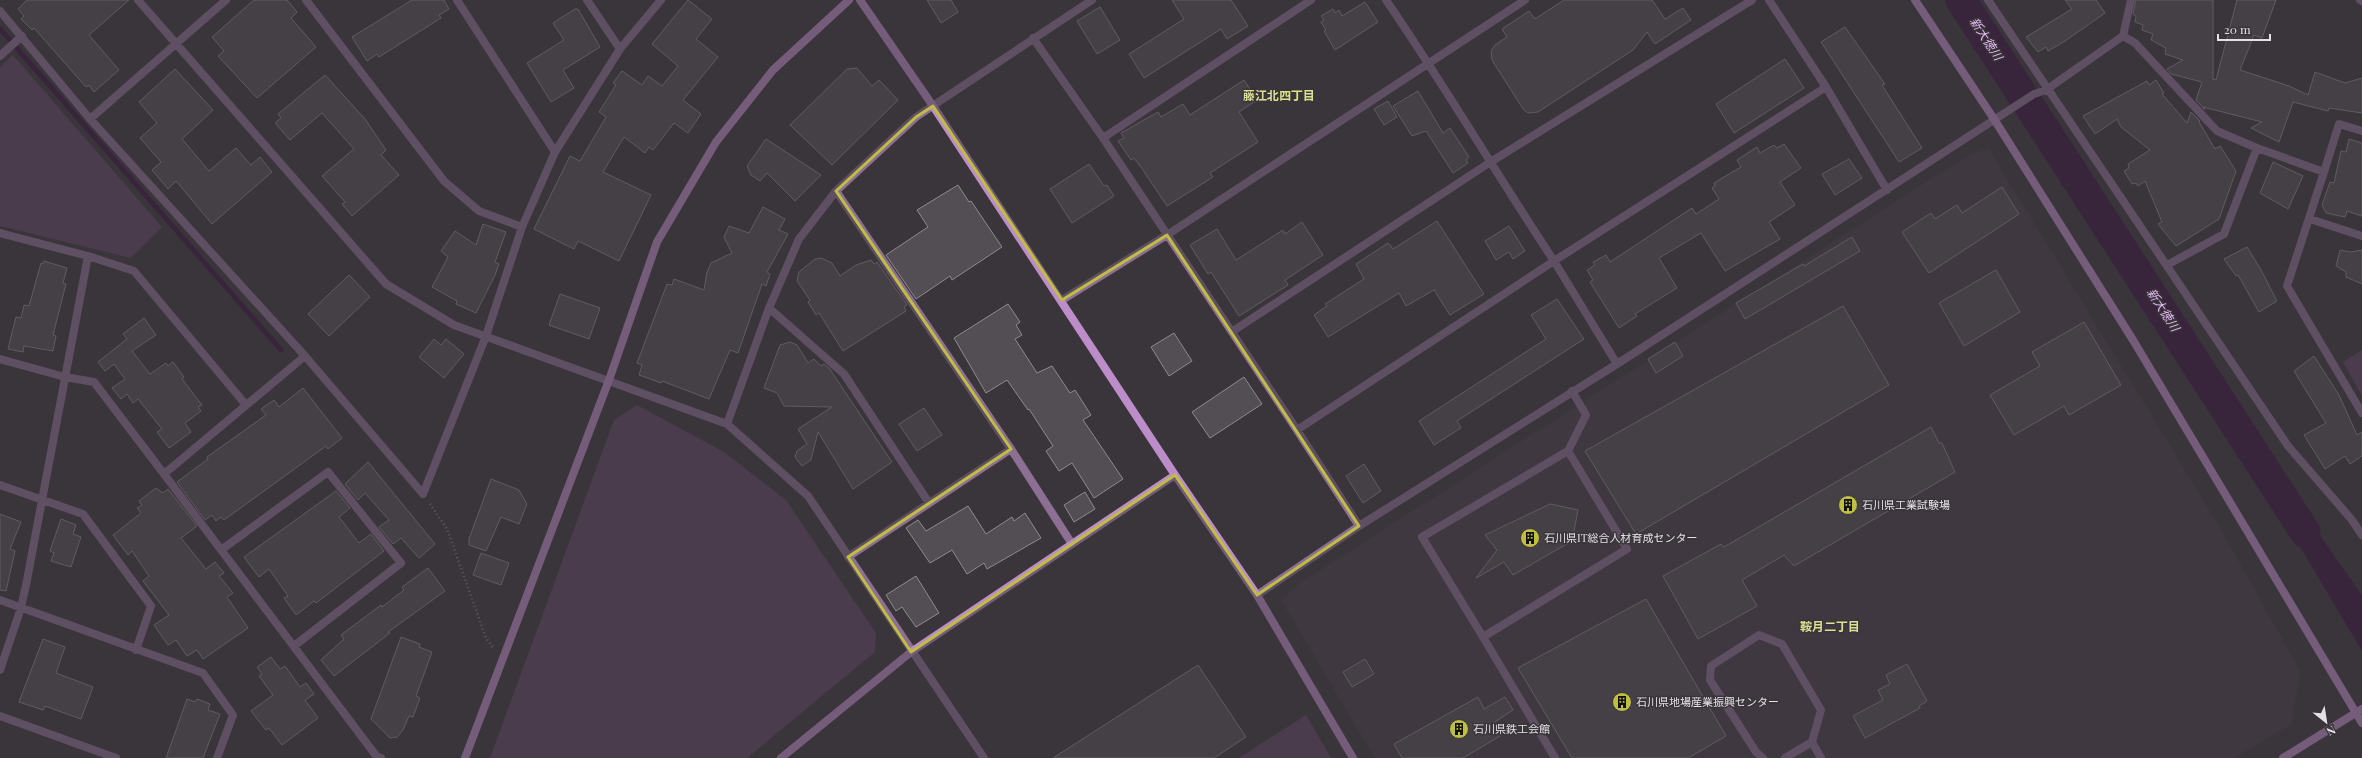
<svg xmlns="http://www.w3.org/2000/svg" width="2362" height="758" viewBox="0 0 2362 758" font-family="'Playfair Display','Noto Sans JP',serif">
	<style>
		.built { fill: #453c48 }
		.green { fill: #5d4563 }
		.water { fill: #36133f }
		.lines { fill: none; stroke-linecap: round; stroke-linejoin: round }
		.stream { stroke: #36133f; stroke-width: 5 }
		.river { stroke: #36133f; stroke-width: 31 }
		.building { fill: #534e54; stroke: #8f8990 }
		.path { stroke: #8a868b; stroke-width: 2.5; stroke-dasharray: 1 3; stroke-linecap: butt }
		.lane { stroke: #8d6f94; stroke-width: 8 }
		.street { stroke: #8d6f94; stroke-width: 8 }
		.secondary { stroke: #bc8dc9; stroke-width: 8 }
		.marked { fill: none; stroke: #bfbe42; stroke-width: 3; stroke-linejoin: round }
		.labels { text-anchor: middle; stroke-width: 3; stroke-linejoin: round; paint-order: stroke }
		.poi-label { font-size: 11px; fill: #e4e1e5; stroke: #3a353b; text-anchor: start }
		.water-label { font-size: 12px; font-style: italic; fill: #eabcf6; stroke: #3a353b }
		.neighbourhood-label { font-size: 12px; font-weight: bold; fill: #dddf90; stroke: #3a353b }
	</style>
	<rect width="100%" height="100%" fill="#3a353b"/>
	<path class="built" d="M1989,149l230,377 81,145 -8,53 -58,34h-859l-94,-158 19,-17 670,-429z"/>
	<path class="green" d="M13,55l149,172 -31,31 -131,-32v-159z
		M2362,350v46l-19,-34z
		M637,405l87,47 62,48 90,133 -1,19 -128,106h-257l124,-338z
		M1306,715l25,43h-92z"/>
	<path class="water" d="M2288,490l74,105v56l-88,-148z"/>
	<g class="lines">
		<path class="stream" d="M0,29l281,321"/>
		<path class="river" d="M1961,0l344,532"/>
	</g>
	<path class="building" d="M27,0h102l-40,35 30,35 -25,22 -5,-7 -3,2 -52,-59 -2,2 -11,-11 3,-3 -6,-7z
		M254,0h33l10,12 -6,6 25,29 -59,51 -39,-42 6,-5 -12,-14z
		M412,0h32l5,9 -10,6 2,3 -62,39 -2,-3 -10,7 -15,-24z
		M688,0l24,19 -16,20 22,18 -35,43 18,14 -13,19 -14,-10 -21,27 -4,-3 -4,6 -21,-16 -21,35 48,23 -32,66 -41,-20 -4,8 -40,-20 36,-73 10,5 26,-44 -7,-5 17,-27 -3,-2 9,-12 20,14 6,-9 14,10 16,-20 -26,-22z
		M927,0h24l7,12 -17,11z
		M1172,0h59l17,26 -21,13 -6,-10 -77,49 -15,-24 55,-35z
		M1564,0h88l13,19 18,-11 8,12 -36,24 -8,-12 -14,18 -95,62 -10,1 -5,-4 -31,-49 -1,-9 4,-6 12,-8 -5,-8 27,-18 6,8z
		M2065,0h31l9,13 -40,28 -17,10 -2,-4 -8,5 -12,-15 46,-28z
		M2136,0h77v79l3,1 21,-80h39l-14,38 -8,-3 -14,35 49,16 19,9 7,-23 30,11 17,-5v35l-33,-5 -1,3 -35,-9 -14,40 -28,-14 11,-6 -59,-15 2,3 -9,-10 6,-18 -31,-8 -4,-5 16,-9 -18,-6 1,-6 -15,-8 2,-6 -11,-4 1,-5 -8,-3 1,-6 -3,-2z
		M1365,2l13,20 -43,28 -11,-19 2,-1 -5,-8 3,-2 -3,-4 12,-7 2,4 4,-3 3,6z
		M1100,7l20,33 -23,14 -20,-33z
		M575,9h3l22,38 -37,23 11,18 -23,14 -24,-39 37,-23 -11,-17z
		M1845,27l40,57 -3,1 40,63 -23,14 -78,-120z
		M1785,59l19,29 -70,45 -18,-29z
		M857,68l15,18 7,-6 19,20 -66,65 -42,-40 57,-56z
		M175,69l38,41 -31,29 27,32 27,-23 15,17 9,-8 12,15 -60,52 -36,-43 -8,8 -16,-19 9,-8 -21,-24 17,-15 -18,-21z
		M325,75l40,44 21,31 -5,5 18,20 -47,41 -10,-12 3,-2 -23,-26 32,-27 -32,-36 -32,27 -15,-17 6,-5 -3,-4z
		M1244,80l13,20 -18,12 19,30 -48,31 3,4 -46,29 -24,-36 -9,-12 -3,2 -13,-19 6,-3 -3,-5 37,-21 3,5 22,-13 7,11z
		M2156,80l8,13 -2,1 25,29 4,-11 9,9 -1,1 16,27 5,-3 16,25 -17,48 -43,27 -18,-22 4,-2 -17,-41 -7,5 -2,-3 -4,1 -8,-13 5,-3 -1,-4 22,-14 -29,-23 -4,-8 -22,15 -12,-18 64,-35 2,4z
		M1418,91l25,42 7,-5 19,29 -3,3 2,3 -15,10 -27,-42 -14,5 -19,-30z
		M1388,101l9,16 -13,8 -10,-16z
		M766,139l55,36 -26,26 -28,-28 -7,8 -9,-6 -4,-9z
		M2349,139l13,4v73l-15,-5 -2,6 -19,-4 -4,-8 8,-23 4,1 7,-32 5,1z
		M1784,144l17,24 -21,14 15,23 -26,17 11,17 -55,32 -24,-38 -42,25 18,30 -42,26 2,2 -18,12 -29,-46 3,-2 -6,-10 8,-5 -2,-3 13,-7 4,7 82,-54 4,6 23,-15 -7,-11 3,-2 -1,-3 27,-16 -4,-7 20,-13 3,6 14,-8 3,3z
		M1849,159l13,19 -27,17 -13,-21z
		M2273,162l30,14 -15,33 -28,-16z
		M1089,164l15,22 3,-1 7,11 -42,27 -22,-34z
		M958,185l11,17 2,-1 31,46 -50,33 -2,-4 -34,23 -30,-44 42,-28 -11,-17z
		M2002,187l17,27 -90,59 -27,-41 29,-19 4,6 22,-14 5,8z
		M763,207l22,12 -6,11 9,4 -21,38 3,2 -4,12 -4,-2 -24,69 -8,-3 -21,49 -47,-18 -1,2 -22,-8 3,-10 -5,-2 30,-79 5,1 2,-6 30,11 3,-18 4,-9 21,-10 -8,-16 5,-11 20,7z
		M1437,221l47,73 -34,21 -16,-25 -28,16 -7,-13 -71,44 -14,-22 13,-9 -2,-2 39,-25 -8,-15 32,-21 5,6z
		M1302,222l21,33 -38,25 3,5 -49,31 -28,-44 -3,2 -18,-29 27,-16 19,31 47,-30 2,4z
		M483,224l23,8 -11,30 4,2 -4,11 -19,38 -20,-9 1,-3 -25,-14 16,-30 -7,-6 14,-20 21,14z
		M1509,226l16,25 -12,8 -4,-7 -13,8 -11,-19z
		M1852,237l8,14 -115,68 -9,-16 67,-39 1,2z
		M2247,247l14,23 16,31 -18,11 -21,-37 -2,1 -12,-17z
		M2340,250l11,2 11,-2v34l-16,-7v-5l-10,-6z
		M821,258l11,5 8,13 16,-11 15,-5 3,4 3,-2 30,43 -3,2 2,4 -63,40 -24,-38 -3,2 -8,-13 2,-2 -13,-19 2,-9 16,-13z
		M44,261l23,7 -4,15 3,1 -13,51 3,1 -3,15 -29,-5 -1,6 -15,-3 8,-32 5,1 3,-13 5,1 12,-43 2,1z
		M1996,270l24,42 -56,34 -25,-43z
		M349,275l21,22 -41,39 -21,-22z
		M560,294l40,14 -11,31 -40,-14z
		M1557,299l27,40 -127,82 4,7 -27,17 -15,-24 127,-82 -15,-24z
		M1008,304l12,18 -4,3 6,10 -7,4 22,34 15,-7 18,27 5,-3 16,25 -8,5 40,59 -29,19 -22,-35 -13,8 -13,-20 7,-5 -24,-37 -1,1 -21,-30 -21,13 -32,-55z
		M1843,306l46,79 -253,149 -51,-83z
		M144,318l12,17 -24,16 18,23 16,-11 2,3 5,-4 11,15 -2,2 20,26 -4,2 3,4 -16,12 6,9 -22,16 -12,-16 5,-3 -24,-30 -5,4 -6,-9 -6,5 -9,-11 13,-9 -11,-15 -9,7 -7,-9 29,-23 -4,-5z
		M2084,322l37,63 -52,30 -5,-9 -50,29 -24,-40 50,-29 -8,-14z
		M1174,333l18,28 -23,15 -18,-29z
		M434,339l7,6 5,-6 18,15 -20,24 -25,-21z
		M790,342l7,3 11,18 6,-4 7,7 3,-2 5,4 63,94 -39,27 -35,-57 -7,28 -9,6 -7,-9 2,-6 10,-7 -9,-15 34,-22 -48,-1 -7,-13 -13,-5 16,-43z
		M1675,342l8,14 -27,17 -8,-14z
		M2314,356l25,39 18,40 5,-3v24l-12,8 -5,-8 -20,13 -21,-34 22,-12 -32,-52z
		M1244,377l18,27 -52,34 -18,-26z
		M303,388l39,50 -14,11 -2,-3 -102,74 -3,-3 -5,4 -4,-6 -7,5 -28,-38 31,-23 -1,-2 59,-42 -5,-6 13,-9 5,7z
		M924,408l18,27 -25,16 -18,-27z
		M1931,427l8,16h3l13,29 -161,94 -10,-11 -42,25 15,26 -59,33 -35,-63 58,-32 3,3z
		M368,462l67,82 -16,14 -18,-20 -8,6 -14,-17 10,-7 -24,-27 -7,7 -13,-16z
		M1364,464l17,27 -18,12 -17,-27z
		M491,479l28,11 8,14 -8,20 -18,-7 -15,34 -17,-6v-6z
		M156,488l7,5 5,-4 29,37 -16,12 25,31 9,-7 9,11 -5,3 14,17 -6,4 21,31 -45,31 -6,-9 -10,6 -11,-16 -8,5 -14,-20 15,-10 -26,-34 6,-5 -17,-25 -4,4 -15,-20 28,-22 -4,-5 5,-3 -3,-4z
		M336,491l14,17 -11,9 20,26 12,-9 13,17 -68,52 -2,-2 -18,14 -12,-17 4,-2 -19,-27 -10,8 -15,-20z
		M1085,492l10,17 -21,13 -10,-17z
		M1550,504l28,6 -6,31 -59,34 -9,-13 -28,16 21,-28 -12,-15z
		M968,506l18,28 26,-17 2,4 11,-8 16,25 -54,31 -3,-6 -17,11 -15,-24 -22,13 -24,-35 12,-8 8,11z
		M0,514l21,8 -11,27 5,2 -9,40 -6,-1z
		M61,519l15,6 -3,9 8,3 -10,30 -20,-6 3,-8 -4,-2z
		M481,553l28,10 -8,22 -28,-10z
		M428,568l17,23 -57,41 2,1 -56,43 -13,-16 23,-21 -3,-4 40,-30 1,2 22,-17 -2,-3z
		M916,576l23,37 -23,14 -14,-20 -6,4 -10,-16z
		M1646,599l80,137 -38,22h-116l-54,-90z
		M401,637l19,7 -1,3 13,5 -16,44 4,2 -7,19 -4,-1 -6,14 -6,7 -7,1 -19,-19z
		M43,639l22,8 -9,26 37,14 -12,32 -36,-13 -2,4 -24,-8z
		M271,657l9,12 5,-3 15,21 6,-4 8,11 -9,6 13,18 -36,27 -13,-17 -3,2 -15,-19 22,-16 -14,-19 3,-2 -5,-7z
		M1365,659l9,15 -22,13 -9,-15z
		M1907,664l20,37 -8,5 1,2 -55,30 -12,-22 30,-16 -5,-10 12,-6 -4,-9z
		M1198,665l48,72 -32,21h-161z
		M1478,697l6,12 21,-12 8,13 -20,13 7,13 -37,22h-61l-8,-14z
		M187,699l8,3 2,-3 13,5 -2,6 12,4 -17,44h-37z"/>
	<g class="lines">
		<path class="path" d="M430,504l17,25 39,109 8,11"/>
		<path class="lane" d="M1483,637l-61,-100 146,-86
			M1812,742l9,16
			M1555,758l-72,-121 144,-88 -59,-98 18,-36 -14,-24
			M1763,758l-7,-6 -46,-72 1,-14 48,-31 23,9 39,66 -9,32 -27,16"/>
		<path class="street" d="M138,0l248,284 68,41 273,99 81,72 176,262
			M306,0l138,181 35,30 43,16
			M457,0l98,152
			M587,0l33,49
			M1988,0l300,446 64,74 10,15
			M2360,0l2,1
			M0,11l90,108 215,237
			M2123,36l12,7 82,88 40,17
			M1033,38l70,100
			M0,56l22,-20
			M1826,87l61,103
			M90,119l136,-119
			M2324,172l15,-48 23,7
			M836,191l175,258 61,95
			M2310,219l52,17
			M0,233l88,23 -61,324 -6,28 -21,62
			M88,256l46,15 112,134
			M2167,265l57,-31 33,-86 67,24 -37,114 75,127
			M1062,300l105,-65 358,-235
			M769,308l75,66 85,129
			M1233,331l256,-168 263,-163
			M0,359l65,18 29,5 70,92
			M1617,364l-63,-103 272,-174 -57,-87
			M727,424l42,-116 30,-69 37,-48 80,-74 176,-117
			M1297,430l-194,-292 208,-138
			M0,485l83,29 68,92 -15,44
			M1359,526l-62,-96 257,-169c-57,-86 -109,-175 -168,-261
			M221,550l107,-78 73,91 -107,83
			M848,557l163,-108
			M1257,595l102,-69 258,-162 417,-270 12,-4 77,-54 8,-36
			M0,600l203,73 30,42 -16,43
			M0,716l116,42
			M381,758l-4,-1 -213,-283 141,-118 118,138 63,-158 36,-109 33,-75 65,-103 41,-49"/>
		<path class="secondary" d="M860,0l73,106 242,369 82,120 96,163
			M1915,0l79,119 139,221 229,383
			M465,758l144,-378 48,-138 59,-100 57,-72 76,-70
			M781,758l130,-106 264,-177
			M2283,758l79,-49"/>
	</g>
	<path d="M0 0H2362V758H0ZM933,106l129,194 105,-65 192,291 -102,69 -82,-120 -264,177 -63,-95 163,-108 -175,-258 80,-74z" fill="#3a353b" fill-opacity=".55" fill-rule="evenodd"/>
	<path class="marked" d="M933,106l129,194 105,-65 192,291 -102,69 -82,-120 -264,177 -63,-95 163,-108 -175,-258 80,-74z"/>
	<defs>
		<symbol id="building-disc" viewBox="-11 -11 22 22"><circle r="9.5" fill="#bfbe42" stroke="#3a353b"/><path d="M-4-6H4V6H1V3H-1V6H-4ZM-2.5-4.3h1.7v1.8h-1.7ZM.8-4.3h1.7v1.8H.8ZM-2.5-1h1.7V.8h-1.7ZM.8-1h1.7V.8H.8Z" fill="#111"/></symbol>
	</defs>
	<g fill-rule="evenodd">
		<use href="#building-disc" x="1837" y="494" width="22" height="22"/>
		<use href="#building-disc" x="1519" y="527" width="22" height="22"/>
		<use href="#building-disc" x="1611" y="691" width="22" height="22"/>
		<use href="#building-disc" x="1448" y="718" width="22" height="22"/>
	</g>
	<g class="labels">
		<g class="poi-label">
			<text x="1862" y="509">石川県工業試験場</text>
			<text x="1544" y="542">石川県IT総合人材育成センター</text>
			<text x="1636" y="706">石川県地場産業振興センター</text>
			<text x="1473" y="733">石川県鉄工会館</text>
		</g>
		<g class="water-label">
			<text transform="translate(1986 39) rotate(57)" y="4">新大徳川</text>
			<text transform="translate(2163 310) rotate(57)" y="4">新大徳川</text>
		</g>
		<g class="neighbourhood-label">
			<text x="1279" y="100">藤江北四丁目</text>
			<text x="1830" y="631">鞍月二丁目</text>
		</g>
	</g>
	<g transform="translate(2326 722) rotate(150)" stroke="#3a353b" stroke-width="3" paint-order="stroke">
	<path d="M0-3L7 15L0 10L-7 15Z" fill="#e4e1e5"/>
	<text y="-6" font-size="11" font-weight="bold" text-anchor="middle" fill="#e4e1e5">N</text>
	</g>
	<path d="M2218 34v6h52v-6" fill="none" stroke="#e4e1e5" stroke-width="2"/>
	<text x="2224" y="34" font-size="12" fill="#e4e1e5" stroke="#3a353b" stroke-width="3" paint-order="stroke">20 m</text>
</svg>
